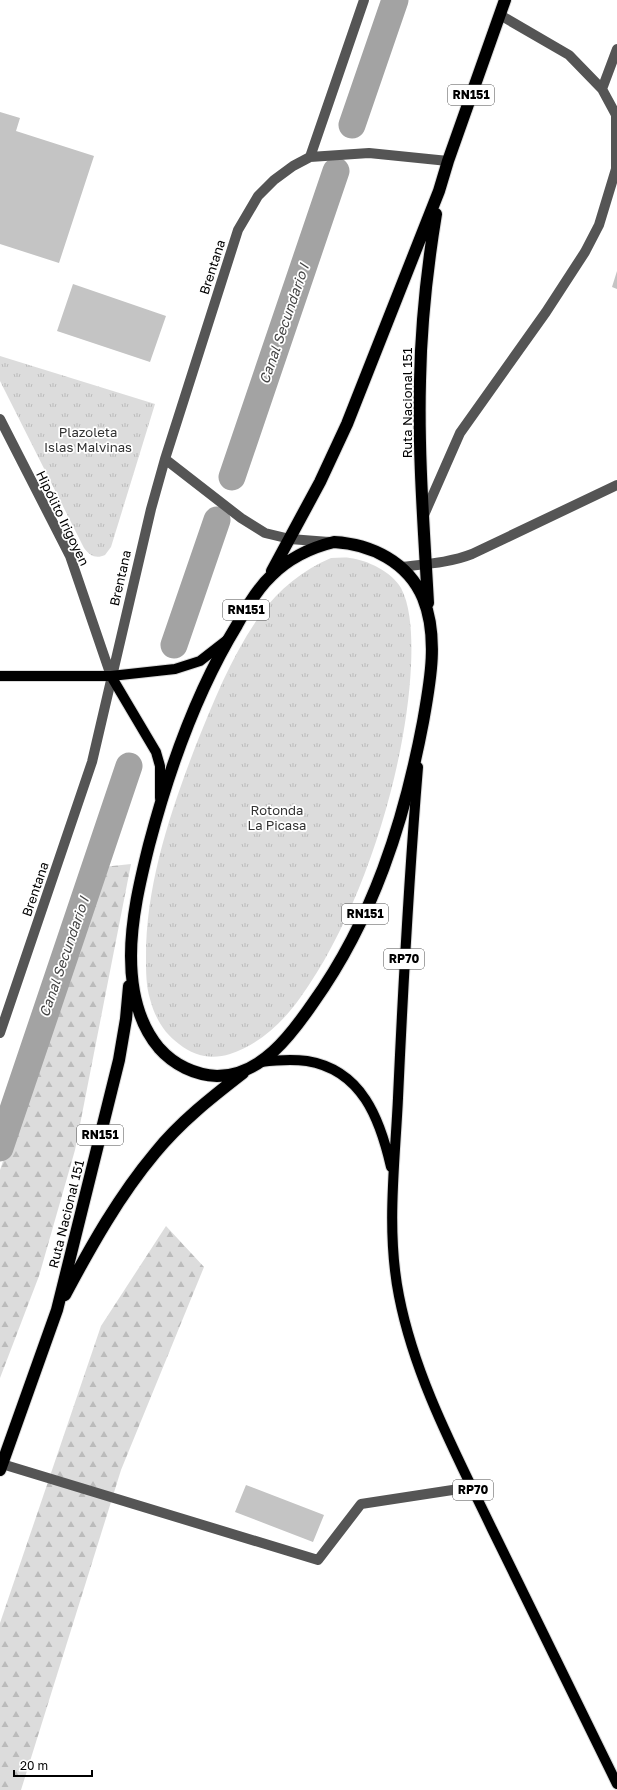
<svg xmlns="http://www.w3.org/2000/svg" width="617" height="1790" viewBox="0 0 617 1790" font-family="'Golos Text',sans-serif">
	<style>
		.forest { fill: url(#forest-firs) }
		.park { fill: url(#park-tufts) }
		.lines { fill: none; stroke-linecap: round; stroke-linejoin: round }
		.canal { stroke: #a3a3a3; stroke-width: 27 }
		.building { fill: #c4c4c4 }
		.major-casing { stroke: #dbdbdb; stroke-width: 12 }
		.highway-casing { stroke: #dbdbdb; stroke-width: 14 }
		.minor { stroke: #555; stroke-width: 10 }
		.major { stroke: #000; stroke-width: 10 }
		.highway { stroke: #000; stroke-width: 12 }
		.labels { text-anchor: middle; stroke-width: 3.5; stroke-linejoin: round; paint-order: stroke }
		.shield { fill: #fff; stroke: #4c4c4c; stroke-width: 1 }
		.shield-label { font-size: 12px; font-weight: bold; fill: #000 }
		.street-label { font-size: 13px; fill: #000; stroke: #fff }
		.park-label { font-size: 13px; fill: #333; stroke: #fff }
		.water-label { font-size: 14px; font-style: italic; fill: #444; stroke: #fff }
	</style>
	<defs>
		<pattern id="forest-firs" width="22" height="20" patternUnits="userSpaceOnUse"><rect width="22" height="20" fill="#dcdcdc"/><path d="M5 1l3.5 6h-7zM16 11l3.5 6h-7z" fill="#bbb"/></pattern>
		<pattern id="park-tufts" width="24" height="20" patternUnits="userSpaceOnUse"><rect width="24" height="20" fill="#dcdcdc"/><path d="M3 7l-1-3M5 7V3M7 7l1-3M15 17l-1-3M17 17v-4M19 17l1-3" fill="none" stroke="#bbb"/></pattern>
	</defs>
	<rect width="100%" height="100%" fill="#fff"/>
	<path class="forest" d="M131,864l-56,286 -36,126 -39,102v-208l103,-303z
		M166,1226l38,41 -83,203 -100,320h-21v-167l101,-297z"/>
	<path class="park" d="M0,356l155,48 -44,143 -6,8c-9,4 -15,1 -21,-7l-84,-167z
		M331,558c6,0 13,-1 19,0 17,2 42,14 51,30 11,20 11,55 10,78 -5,104 -49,247 -111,332 -18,25 -40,46 -70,56 -18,6 -36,2 -51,-10 -15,-11 -24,-26 -29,-45 -4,-13 -4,-28 -4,-42 0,-73 24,-144 50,-212 18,-45 37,-92 65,-131 18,-25 42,-44 70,-56z"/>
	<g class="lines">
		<path class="canal" d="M352,125l43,-125
			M232,477l104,-306
			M174,645l43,-125
			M0,1148l129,-382"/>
	</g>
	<path class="building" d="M0,112l20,6 -4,13 78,25 -35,107 -59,-19z
		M617,271v18l-5,-2z
		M73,284l93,32 -16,46 -93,-31z
		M246,1485l78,30 -11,27 -78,-30z"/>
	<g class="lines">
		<defs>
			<path id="major" d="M0,676h111l64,-7 25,-8 27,-21
				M111,676l45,76 4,14v32
				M418,767c-9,110 -15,220 -20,331 -3,65 -12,133 1,198 16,82 57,158 93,233 42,85 83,170 125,255
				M261,1062c16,-2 31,-3 46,-1 55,9 73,58 84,106"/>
			<path id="highway" d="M334,542c37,2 74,20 89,56 16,39 7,85 0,124 -19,100 -50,197 -110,281 -22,32 -52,73 -96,73 -22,-1 -43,-11 -58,-28 -21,-25 -28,-59 -28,-92 0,-37 9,-75 18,-111 20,-76 47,-153 88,-220 9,-17 20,-36 34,-49 18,-18 38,-28 63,-34z
				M272,571l48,-89 27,-58 92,-233 9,-30 57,-161
				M428,603c-4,-74 -10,-149 -8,-222 1,-57 7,-112 16,-167
				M65,1295c26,-49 54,-99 90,-142 25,-31 57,-56 88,-80
				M0,1470l57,-160 62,-250 7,-41 3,-33"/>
		</defs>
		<use href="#major" class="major-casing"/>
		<use href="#highway" class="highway-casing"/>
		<path class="minor" d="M602,89l15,-40
			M310,157l54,-157
			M0,419l70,137 41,120
			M165,459l76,59 24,15 25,6 39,3
			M424,515l36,-82 86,-121 39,-60 14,-27 17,-56v-54l-14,-26 -33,-34 -69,-40
			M401,567c24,-3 48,-4 71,-13l145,-69
			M0,1033l92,-271 59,-253 14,-50 73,-229 20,-34 16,-16 19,-14 17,-9 59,-4 79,8
			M2,1464l316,96 43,-56 111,-17"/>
		<use href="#major" class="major"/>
		<use href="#highway" class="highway"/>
	</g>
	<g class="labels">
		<g class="shield">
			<rect x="448" y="85" width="46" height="20" rx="3"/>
			<rect x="223" y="600" width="46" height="20" rx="3"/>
			<rect x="342" y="904" width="46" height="20" rx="3"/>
			<rect x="384" y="949" width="40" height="20" rx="3"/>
			<rect x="77" y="1125" width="46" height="20" rx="3"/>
			<rect x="453" y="1480" width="40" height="20" rx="3"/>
		</g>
		<g class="shield-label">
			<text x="471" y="99">RN151</text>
			<text x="246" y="614">RN151</text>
			<text x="365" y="918">RN151</text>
			<text x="404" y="963">RP70</text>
			<text x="100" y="1139">RN151</text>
			<text x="473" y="1494">RP70</text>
		</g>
		<g class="street-label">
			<text transform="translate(212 267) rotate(-72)" y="5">Brentana</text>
			<text transform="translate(407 403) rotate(-90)" y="5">Ruta Nacional 151</text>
			<text transform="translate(63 518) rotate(64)" y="5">Hipólito Irigoyen</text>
			<text transform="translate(120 578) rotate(-77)" y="5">Brentana</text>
			<text transform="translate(35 889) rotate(-71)" y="5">Brentana</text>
			<text transform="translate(66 1214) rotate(-76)" y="5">Ruta Nacional 151</text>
		</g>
		<g class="park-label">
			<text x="88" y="437">Plazoleta<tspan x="88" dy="15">Islas Malvinas</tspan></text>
			<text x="277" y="815">Rotonda<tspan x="277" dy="15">La Picasa</tspan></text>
		</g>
		<g class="water-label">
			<text transform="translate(284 324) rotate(-71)" y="5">Canal Secundario I</text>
			<text transform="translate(64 957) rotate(-71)" y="5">Canal Secundario I</text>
		</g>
	</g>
	<path d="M14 1770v6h78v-6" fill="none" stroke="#000000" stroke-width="2"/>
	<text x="20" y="1770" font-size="12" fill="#000000" stroke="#ffffff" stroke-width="3" paint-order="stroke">20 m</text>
</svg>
